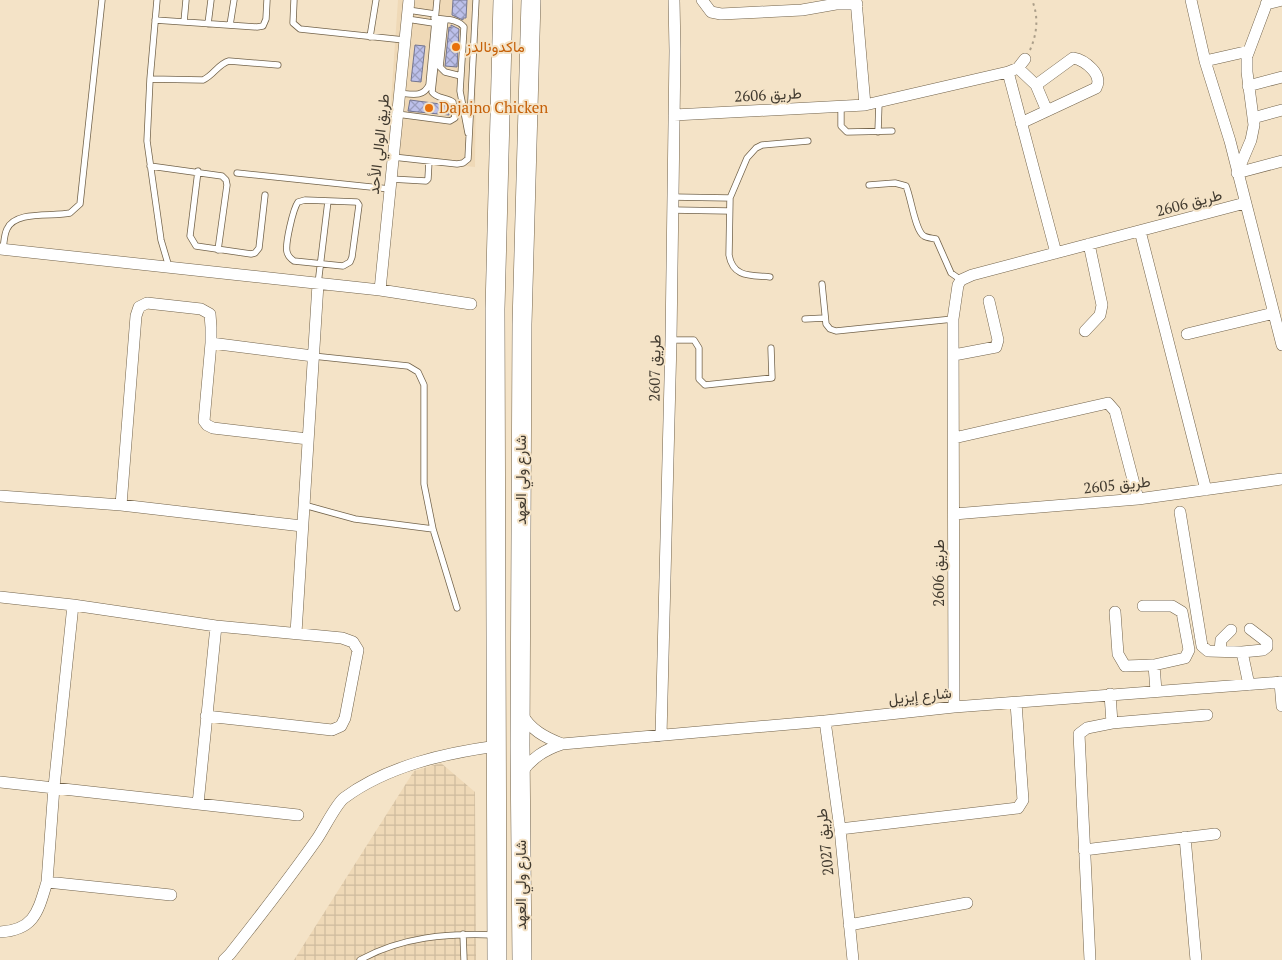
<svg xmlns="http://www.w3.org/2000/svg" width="1282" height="960" viewBox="0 0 1282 960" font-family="'PT Serif',Vazirmatn,serif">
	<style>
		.built { fill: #efd9b7 }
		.industrial { fill: url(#industrial-grid) }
		.building { fill: url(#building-cross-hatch); stroke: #737590 }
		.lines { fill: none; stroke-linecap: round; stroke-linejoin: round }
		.lane-casing { stroke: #72634b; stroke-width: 7 }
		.street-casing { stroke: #72634b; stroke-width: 12 }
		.primary-casing { stroke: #72634b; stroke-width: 20 }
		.path { stroke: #ab9e89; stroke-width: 2; stroke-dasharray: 2.5 4; stroke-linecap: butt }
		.lane { stroke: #fff; stroke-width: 5.5 }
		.street { stroke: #fff; stroke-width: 11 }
		.primary { stroke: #fff; stroke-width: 19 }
		.food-dot { fill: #e8710a; stroke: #f4e3c7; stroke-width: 2 }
		.labels { text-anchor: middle; stroke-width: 4; stroke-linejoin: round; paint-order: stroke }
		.food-label { font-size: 15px; fill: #c56008; stroke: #f4e3c7; text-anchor: start }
		.street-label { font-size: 15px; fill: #413a2f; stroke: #f4e3c7 }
	</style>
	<defs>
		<pattern id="industrial-grid" width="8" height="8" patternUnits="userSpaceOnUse" patternTransform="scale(1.25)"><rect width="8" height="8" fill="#efd9b7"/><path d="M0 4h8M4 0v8" fill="none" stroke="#cebb9e"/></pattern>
		<pattern id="building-cross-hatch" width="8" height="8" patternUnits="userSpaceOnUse" patternTransform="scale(1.25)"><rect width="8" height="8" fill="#bcc0ea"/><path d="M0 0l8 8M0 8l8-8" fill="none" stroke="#9a9dbe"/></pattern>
	</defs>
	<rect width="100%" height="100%" fill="#f4e3c7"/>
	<path class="built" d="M398,0h81l-3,74 -1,93 -88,-9z"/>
	<path class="industrial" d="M441,763l34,29 1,168h-182l120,-189z"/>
	<path class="building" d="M453,0h14l-1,18h-3v2l-11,-5z
		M451,25l8,4 -2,38 -12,-1 4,-39 2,1z
		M415,45l10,1 -4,36 -10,-1z
		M410,100l38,5 1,10 -41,-4z"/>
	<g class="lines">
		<defs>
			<path id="lane" d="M157,0l-7,79 -3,62 14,99 8,27
				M294,0l-1,23 7,6 104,11
				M408,10l27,4
				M434,18c10,2 23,0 30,9l-4,64 8,42
				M407,19l26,4
				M155,20l102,7 6,-1 3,-7 1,-19
				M445,20l-5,47 5,5 16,4
				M184,22l2,-22
				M208,24l3,-24
				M230,25l4,-25
				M370,37l6,-37
				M150,79l53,1c11,-5 15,-16 26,-19l49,4
				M399,93c12,1 24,5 30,-8l8,-85
				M841,106v20l6,6 45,-1
				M397,114l53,7 5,-3 -2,-16c-7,-5 -16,-3 -21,-10l8,-73
				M878,132l1,-30
				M393,157l64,7 6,-1 5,-4 8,-159
				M150,166l72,10 4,4 1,5 -9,65
				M198,171l-8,65 6,10 55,8 4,-1 4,-5 6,-53
				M237,173l153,16
				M391,179l35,2 2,-2 1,-18
				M869,185l26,-2 11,3c5,11 9,45 18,50 3,2 8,2 12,3l15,34 10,7
				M672,197l58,1
				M305,200l52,2 2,3 -7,52 -2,5 -7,4 -49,-5c-3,-2 -6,-5 -7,-9 -2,-8 6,-43 11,-50z
				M672,210l57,1
				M3,249c1,-6 1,-14 4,-20 8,-19 46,-12 63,-16l10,-9 22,-204
				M770,277c-19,-2 -37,1 -41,-22l1,-57 17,-40 9,-10 6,-3 46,-4
				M318,284l10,-83
				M822,284l4,40 4,5 6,2 117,-12
				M805,319l20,-1
				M671,340h23l5,8v31l6,6 67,-7 -1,-30
				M313,356l95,10 10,6 6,13v99l9,45 24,79
				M304,505l51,14 78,10
				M463,934l1,26
				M360,960c41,-23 87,-27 135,-25"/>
			<path id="street" d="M702,0l9,12 10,2 81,-4 34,-6h21
				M856,0l9,105
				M1191,0l14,61 25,80 52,204
				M1266,4l16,-4
				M1205,61l44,-10
				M1018,68l18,17 11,26
				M1008,72l48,181
				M1248,86l34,-9
				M674,115l191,-10 143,-33 10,-4 7,-9
				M1253,118l29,-8
				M1021,123l75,-35c8,-13 -11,-28 -23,-30l-37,27
				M1237,173l14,-33 3,-15 -7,-53v-16l21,-56
				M1237,173l45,-12
				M1140,231l66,259
				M0,249l380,41 91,14
				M380,290l29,-290
				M1085,331l15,-16 2,-10 -13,-61
				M1187,334l87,-21
				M954,355l42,-8 2,-7 -9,-39
				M954,438l154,-35 7,8 23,88
				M308,439l-95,-11 -6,-3 -3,-4 7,-78 102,13
				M0,496l121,9 181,21
				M121,505l15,-189 3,-9 8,-4 54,6 9,5 1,13v16
				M1180,512l22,134 6,5 34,1
				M954,514l184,-15 144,-20
				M0,597l73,8 143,21 126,12 11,4 5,8 -13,68 -4,8 -9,4 -126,-14
				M1143,606h29l10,6 7,38 -4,8 -31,7 2,26
				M1115,612l3,42 7,12 29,-1
				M296,633l22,-349
				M1220,651l1,-11 10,-10
				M1280,682l2,24
				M1249,685l-7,-33 21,-2 4,-3v-5l-17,-13
				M1110,694l2,29
				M954,707l-1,-388 5,-34 3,-5 11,-5 273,-72
				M521,713c10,17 23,24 41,31
				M825,721l15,108 13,131
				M661,736l10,-396 4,-289 -1,-51
				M521,773c11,-15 23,-23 41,-29l263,-23 129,-14 328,-25
				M0,782l298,33
				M198,804l18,-178
				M840,829l178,-21 5,-8 -7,-97
				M1185,837l11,123
				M1084,850l131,-16
				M47,882l7,-95 19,-182
				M849,925l118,-22
				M0,932c35,-2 38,-21 47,-50l124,13
				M224,960l6,-6c30,-38 59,-75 87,-115 7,-10 19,-35 27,-41 43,-32 101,-45 153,-52
				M1090,960l-11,-226 8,-6 25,-5 95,-8"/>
			<path id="primary" d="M497,960l-2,-651 8,-309
				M522,960l-2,-214 2,-422 9,-324"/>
		</defs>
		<use href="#lane" class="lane-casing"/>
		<use href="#street" class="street-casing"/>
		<use href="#primary" class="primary-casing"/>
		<path class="path" d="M1030,50c7,-16 9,-33 2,-50"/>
		<use href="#lane" class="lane"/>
		<use href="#street" class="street"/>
		<use href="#primary" class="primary"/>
	</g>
	<g class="food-dot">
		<circle cx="456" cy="47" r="5"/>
		<circle cx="429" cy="108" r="5"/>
	</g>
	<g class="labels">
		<g class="food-label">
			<text x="466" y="52">ماكدونالدز</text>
			<text x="439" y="113">Dajajno Chicken</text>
		</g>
		<g class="street-label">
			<text transform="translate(768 95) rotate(-3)" y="5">طريق 2606</text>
			<text transform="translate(379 144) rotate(-84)" y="5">طريق الوالي الأحد</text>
			<text transform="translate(1189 203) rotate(-15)" y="5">طريق 2606</text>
			<text transform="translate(655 368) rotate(-89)" y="5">طريق 2607</text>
			<text transform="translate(521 480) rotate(-90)" y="5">شارع ولي العهد</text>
			<text transform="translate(1117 485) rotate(-6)" y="5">طريق 2605</text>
			<text transform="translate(939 573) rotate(-90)" y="5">طريق 2606</text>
			<text transform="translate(920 696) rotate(-6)" y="5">شارع إيزيل</text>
			<text transform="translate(825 842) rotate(-96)" y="5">طريق 2027</text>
			<text transform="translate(521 885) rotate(-90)" y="5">شارع ولي العهد</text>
		</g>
	</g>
</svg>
